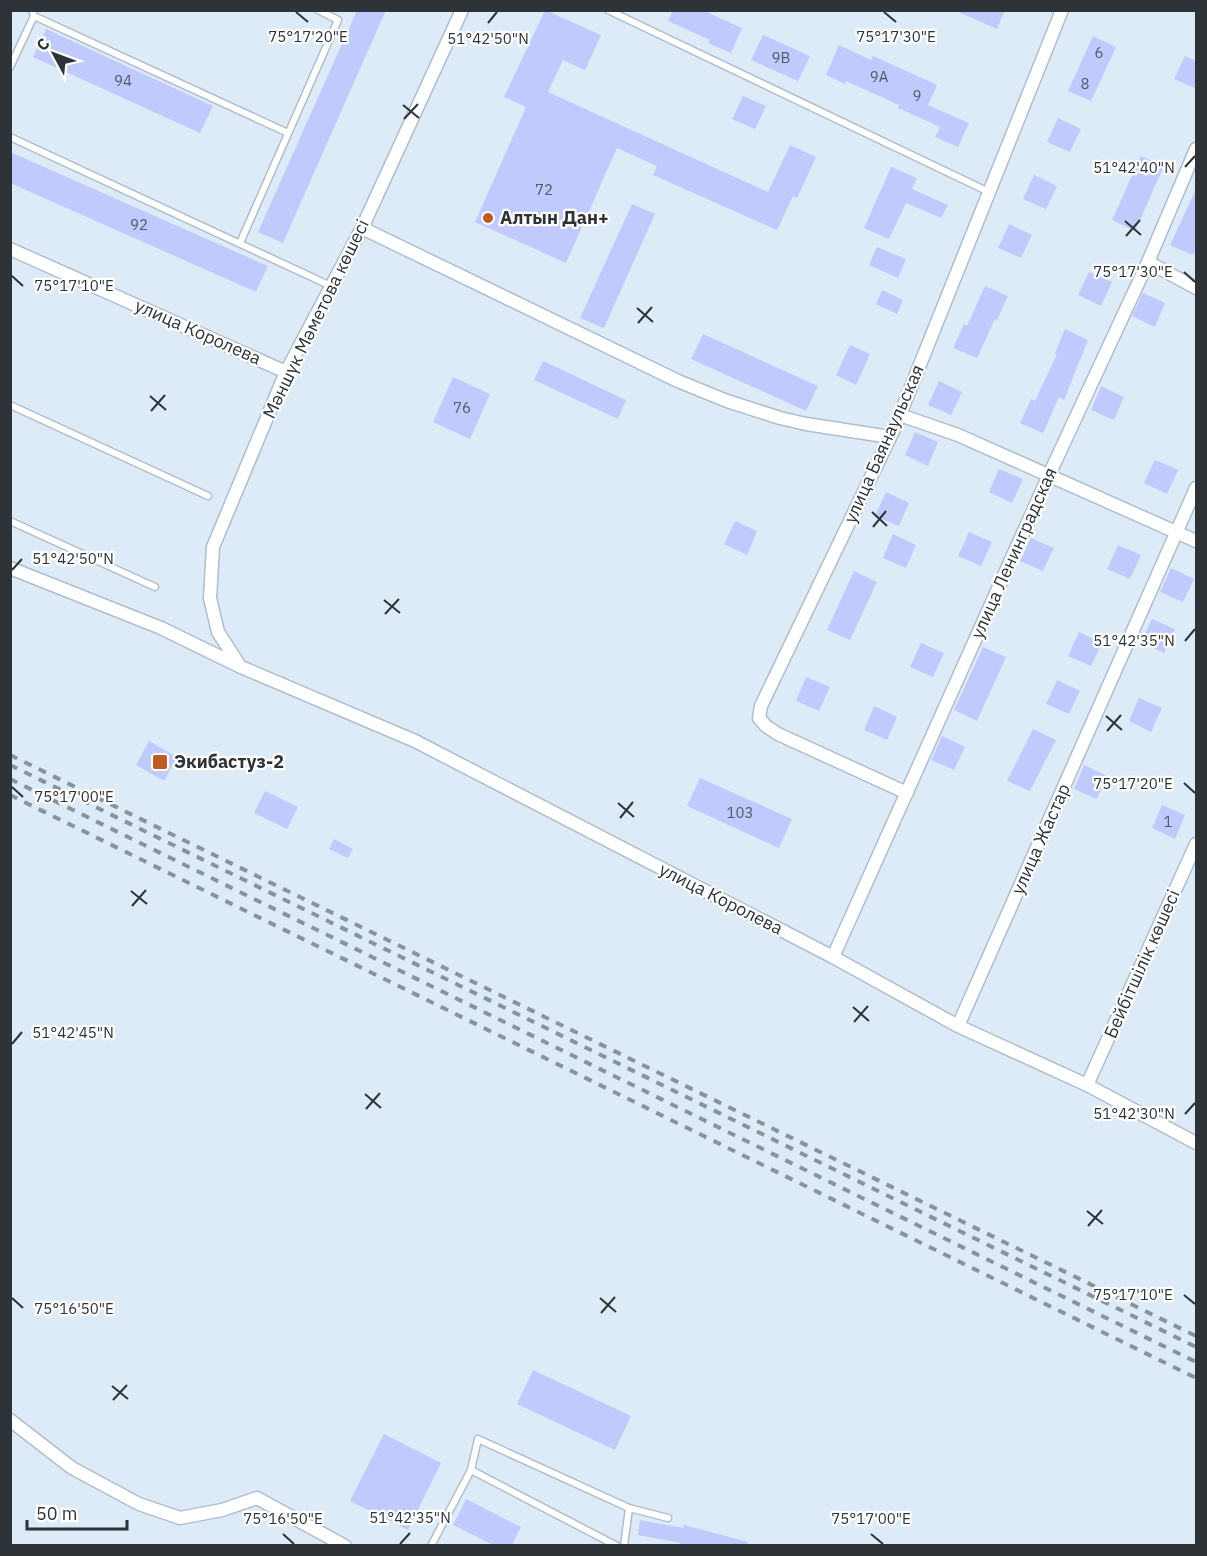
<svg xmlns="http://www.w3.org/2000/svg" width="1207" height="1556" viewBox="0 0 1207 1556" font-family="'IBM Plex Sans',sans-serif">
	<style>
		.building { fill: #c1cafd }
		.lines { fill: none; stroke-linecap: round; stroke-linejoin: round }
		.service-casing { stroke: #b0beca; stroke-width: 9 }
		.minor-casing { stroke: #b0beca; stroke-width: 15 }
		.service { stroke: #fff; stroke-width: 6 }
		.minor { stroke: #fff; stroke-width: 12 }
		.rail { stroke: #89939c; stroke-width: 4; stroke-dasharray: 8 8; stroke-linecap: butt }
		.ticks { fill: none; stroke: #2e3338; stroke-width: 2 }
		.poi-dot { fill: #bf5c23; stroke: #fff; stroke-width: 2 }
		.labels { text-anchor: middle; stroke-width: 4.5; stroke-linejoin: round; paint-order: stroke }
		.number-label { font-size: 15px; fill: #535969 }
		.poi-label { font-size: 18px; font-weight: bold; fill: #2e3338; stroke: #fff; text-anchor: start }
		.street-label { font-size: 18px; fill: #2e3338; stroke: #fff }
		.ticks-label { font-size: 15px; text-anchor: middle; fill: #2e3338; stroke: #fff; stroke-width: 4.5; stroke-linejoin: round; paint-order: stroke }
	</style>
	<rect width="100%" height="100%" fill="#ddebf8"/>
	<path class="building" d="M357,10h29l-103,233 -25,-11z
		M545,10l56,25 -16,35 -22,-10 -15,32 220,100 22,-47 26,12 -19,41 -4,-2 -16,34 -124,-55 4,-9 -40,-18 -51,115 -91,-41 51,-115 -22,-10z
		M673,10h29l40,18 -11,25 -23,-10 2,-3 -42,-19z
		M954,10h51l-8,19z
		M46,29l167,77 -13,27 -167,-76z
		M763,35l47,21 -12,25 -47,-21z
		M1093,36l23,11 -25,54 -23,-10z
		M839,45l32,15 2,-4 64,29 -9,20 41,18 -11,24 -23,-10 5,-10 -42,-19 1,-3 -53,-24 -1,3 -19,-9z
		M1185,56l12,5v28l-23,-10z
		M743,96l23,10 -11,23 -23,-10z
		M1058,118l23,11 -11,23 -23,-10z
		M10,152l258,114 -12,26 -246,-109z
		M1141,156l23,10 -29,65 -23,-11z
		M891,167l26,11 -5,11 36,16 -7,13 -35,-15 -17,36 -25,-11z
		M1034,175l23,11 -11,23 -23,-10z
		M1197,187v61l-4,7 -23,-10z
		M632,204l23,10 -51,114 -24,-10z
		M1009,224l23,11 -11,23 -23,-10z
		M877,247l29,12 -8,19 -29,-13z
		M1089,272l23,10 -11,24 -23,-11z
		M985,286l23,10 -11,24 -2,-1 -18,39 -24,-10 11,-24 3,2z
		M882,290l21,10 -6,14 -21,-10z
		M1143,293l22,10 -10,24 -23,-11z
		M1065,329l23,11 -24,60 -5,-3 -16,36 -23,-10 11,-24 4,2 22,-47 -2,-1z
		M703,334l115,52 -12,25 -115,-52z
		M850,345l20,9 -14,31 -20,-10z
		M543,361l83,39 -8,19 -84,-39z
		M453,377l37,17 -20,45 -37,-17z
		M939,381l23,11 -11,23 -23,-10z
		M1101,386l23,11 -10,23 -23,-10z
		M915,432l23,10 -10,24 -23,-11z
		M1155,460l23,10 -11,24 -23,-11z
		M999,469l24,10 -11,24 -23,-11z
		M886,492l23,11 -10,23 -24,-10z
		M735,521l22,10 -10,24 -23,-11z
		M969,532l23,10 -11,24 -23,-10z
		M893,534l23,11 -10,23 -23,-10z
		M1031,538l23,10 -11,23 -23,-10z
		M1118,545l23,10 -11,24 -23,-10z
		M1171,568l23,11 -11,23 -23,-10z
		M854,571l23,11 -27,58 -23,-10z
		M1152,619l23,10 -11,24 -23,-11z
		M1079,632l23,11 -11,23 -23,-10z
		M921,643l23,10 -11,24 -23,-10z
		M983,647l23,10 -29,64 -23,-11z
		M806,677l24,10 -11,24 -23,-10z
		M1057,680l23,11 -11,23 -23,-10z
		M1139,698l23,10 -11,24 -22,-11z
		M874,706l23,11 -10,23 -23,-10z
		M1033,729l23,11 -26,51 -23,-10z
		M942,736l23,11 -11,23 -23,-10z
		M149,741l28,16 -13,24 -28,-16z
		M1084,765l23,11 -10,23 -23,-10z
		M700,778l92,41 -13,29 -92,-42z
		M265,791l33,16 -11,22 -33,-16z
		M1162,805l23,10 -10,24 -23,-11z
		M334,839l19,10 -5,9 -19,-9z
		M533,1370l98,46 -16,34 -98,-46z
		M384,1434l57,29 -33,67 -58,-29z
		M466,1499l55,28 -9,18h-19l-40,-20z
		M640,1520l43,8 1,-3 64,17 -1,3h-68l1,-2 -42,-8z"/>
	<g class="lines">
		<defs>
			<path id="service" d="M608,10l381,182
				M34,16l254,117
				M10,67l24,-51 -2,-6
				M10,137l321,149
				M240,243l98,-223 -20,-10
				M10,405l198,91
				M10,521l145,66
				M471,1470l146,76
				M431,1546l40,-76 7,-31 151,69 39,10
				M624,1546l5,-38"/>
			<path id="minor" d="M362,228l316,153 49,20 53,17 26,6 84,13
				M10,249l276,123
				M1148,262l48,26
				M900,415l58,20 238,106
				M10,568l151,60 80,39 174,74 418,216 125,69 129,59 109,58
				M240,666l-22,-34 -8,-34 3,-51 73,-175 76,-144 100,-218
				M907,793l-129,-59 -12,-8 -7,-8 2,-12 134,-279 167,-417
				M833,957l216,-482 99,-213 48,-113
				M958,1026l238,-538
				M1087,1085l109,-241
				M10,1420l62,48 67,36 41,14 42,-8 35,-12 88,48"/>
		</defs>
		<use href="#service" class="service-casing"/>
		<use href="#minor" class="minor-casing"/>
		<use href="#service" class="service"/>
		<use href="#minor" class="minor"/>
		<path class="rail" d="M10,755l1186,581
			M10,765l1186,582
			M10,779l1186,583
			M10,795l1186,583"/>
	</g>
	<path class="ticks" d="M296,12l12,10M884,12l12,10M488,23l9,-11M403,105l16,13M404,119l14,-15M1185,167l10,-11M1125,221l16,14M1126,236l14,-16M1184,272l11,10M12,276l11,10M637,308l16,14M638,323l14,-16M150,396l16,14M151,411l14,-16M872,512l15,14M873,527l13,-16M12,570l10,-11M384,600l16,13M385,614l14,-15M1185,641l10,-12M1106,716l16,14M1107,731l14,-16M1184,783l11,10M12,787l11,10M618,803l16,14M620,818l13,-16M131,891l16,13M132,906l14,-16M853,1007l16,14M854,1022l14,-16M12,1044l10,-12M365,1094l16,14M366,1109l14,-16M1185,1114l10,-11M1087,1211l16,13M1088,1226l14,-16M1184,1295l11,9M12,1298l11,10M600,1298l16,14M601,1313l14,-16M112,1386l16,13M113,1400l14,-15M283,1534l11,10M871,1534l12,10M400,1544l10,-11"/>
	<g class="poi-dot">
		<circle cx="488" cy="218" r="6"/>
		<rect x="152" y="754" width="16" height="16" rx="3"/>
	</g>
	<g class="labels">
		<g class="number-label">
			<text x="1099" y="58">6</text>
			<text x="781" y="63">9В</text>
			<text x="879" y="82">9А</text>
			<text x="123" y="86">94</text>
			<text x="1085" y="89">8</text>
			<text x="917" y="101">9</text>
			<text x="544" y="195">72</text>
			<text x="139" y="230">92</text>
			<text x="462" y="413">76</text>
			<text x="740" y="818">103</text>
			<text x="1168" y="827">1</text>
		</g>
		<g class="poi-label">
			<text x="500" y="224">Алтын Дан+</text>
			<text x="174" y="768">Экибастуз-2</text>
		</g>
		<g class="street-label">
			<text transform="translate(316 319) rotate(-64)" y="6">Мәншүк Мәметова көшесі</text>
			<text transform="translate(198 332) rotate(24)" y="6">улица Королева</text>
			<text transform="translate(884 444) rotate(-66)" y="6">улица Баянаульская</text>
			<text transform="translate(1014 553) rotate(-66)" y="6">улица Ленинградская</text>
			<text transform="translate(1041 839) rotate(-66)" y="6">улица Жастар</text>
			<text transform="translate(721 899) rotate(27)" y="6">улица Королева</text>
			<text transform="translate(1142 964) rotate(-66)" y="6">Бейбітшілік көшесі</text>
		</g>
	</g>
	<g class="ticks-label">
		<text x="308" y="42">75°17'20"E</text>
		<text x="896" y="42">75°17'30"E</text>
		<text x="488" y="44">51°42'50"N</text>
		<text x="1134" y="173">51°42'40"N</text>
		<text x="1133" y="277">75°17'30"E</text>
		<text x="74" y="291">75°17'10"E</text>
		<text x="73" y="564">51°42'50"N</text>
		<text x="1134" y="646">51°42'35"N</text>
		<text x="1133" y="789">75°17'20"E</text>
		<text x="74" y="802">75°17'00"E</text>
		<text x="73" y="1038">51°42'45"N</text>
		<text x="1134" y="1119">51°42'30"N</text>
		<text x="1133" y="1300">75°17'10"E</text>
		<text x="74" y="1314">75°16'50"E</text>
		<text x="410" y="1523">51°42'35"N</text>
		<text x="283" y="1524">75°16'50"E</text>
		<text x="871" y="1524">75°17'00"E</text>
	</g>
	<rect width="1207" height="1556" fill="none" stroke="#2e3338" stroke-width="24"/>
	<g transform="translate(54 54) rotate(311)" stroke="#ffffff" stroke-width="4.5" paint-order="stroke">
	<path d="M0-4.5L10 22L0 15L-10 22Z" fill="#2e3338"/>
	<text y="-9" font-size="16" font-weight="bold" text-anchor="middle" fill="#2e3338">С</text>
	</g>
	<path d="M27 1520v9h100v-9" fill="none" stroke="#2e3338" stroke-width="3"/>
	<text x="36" y="1520" font-size="18" fill="#2e3338" stroke="#ffffff" stroke-width="4.5" paint-order="stroke">50 m</text>
</svg>
